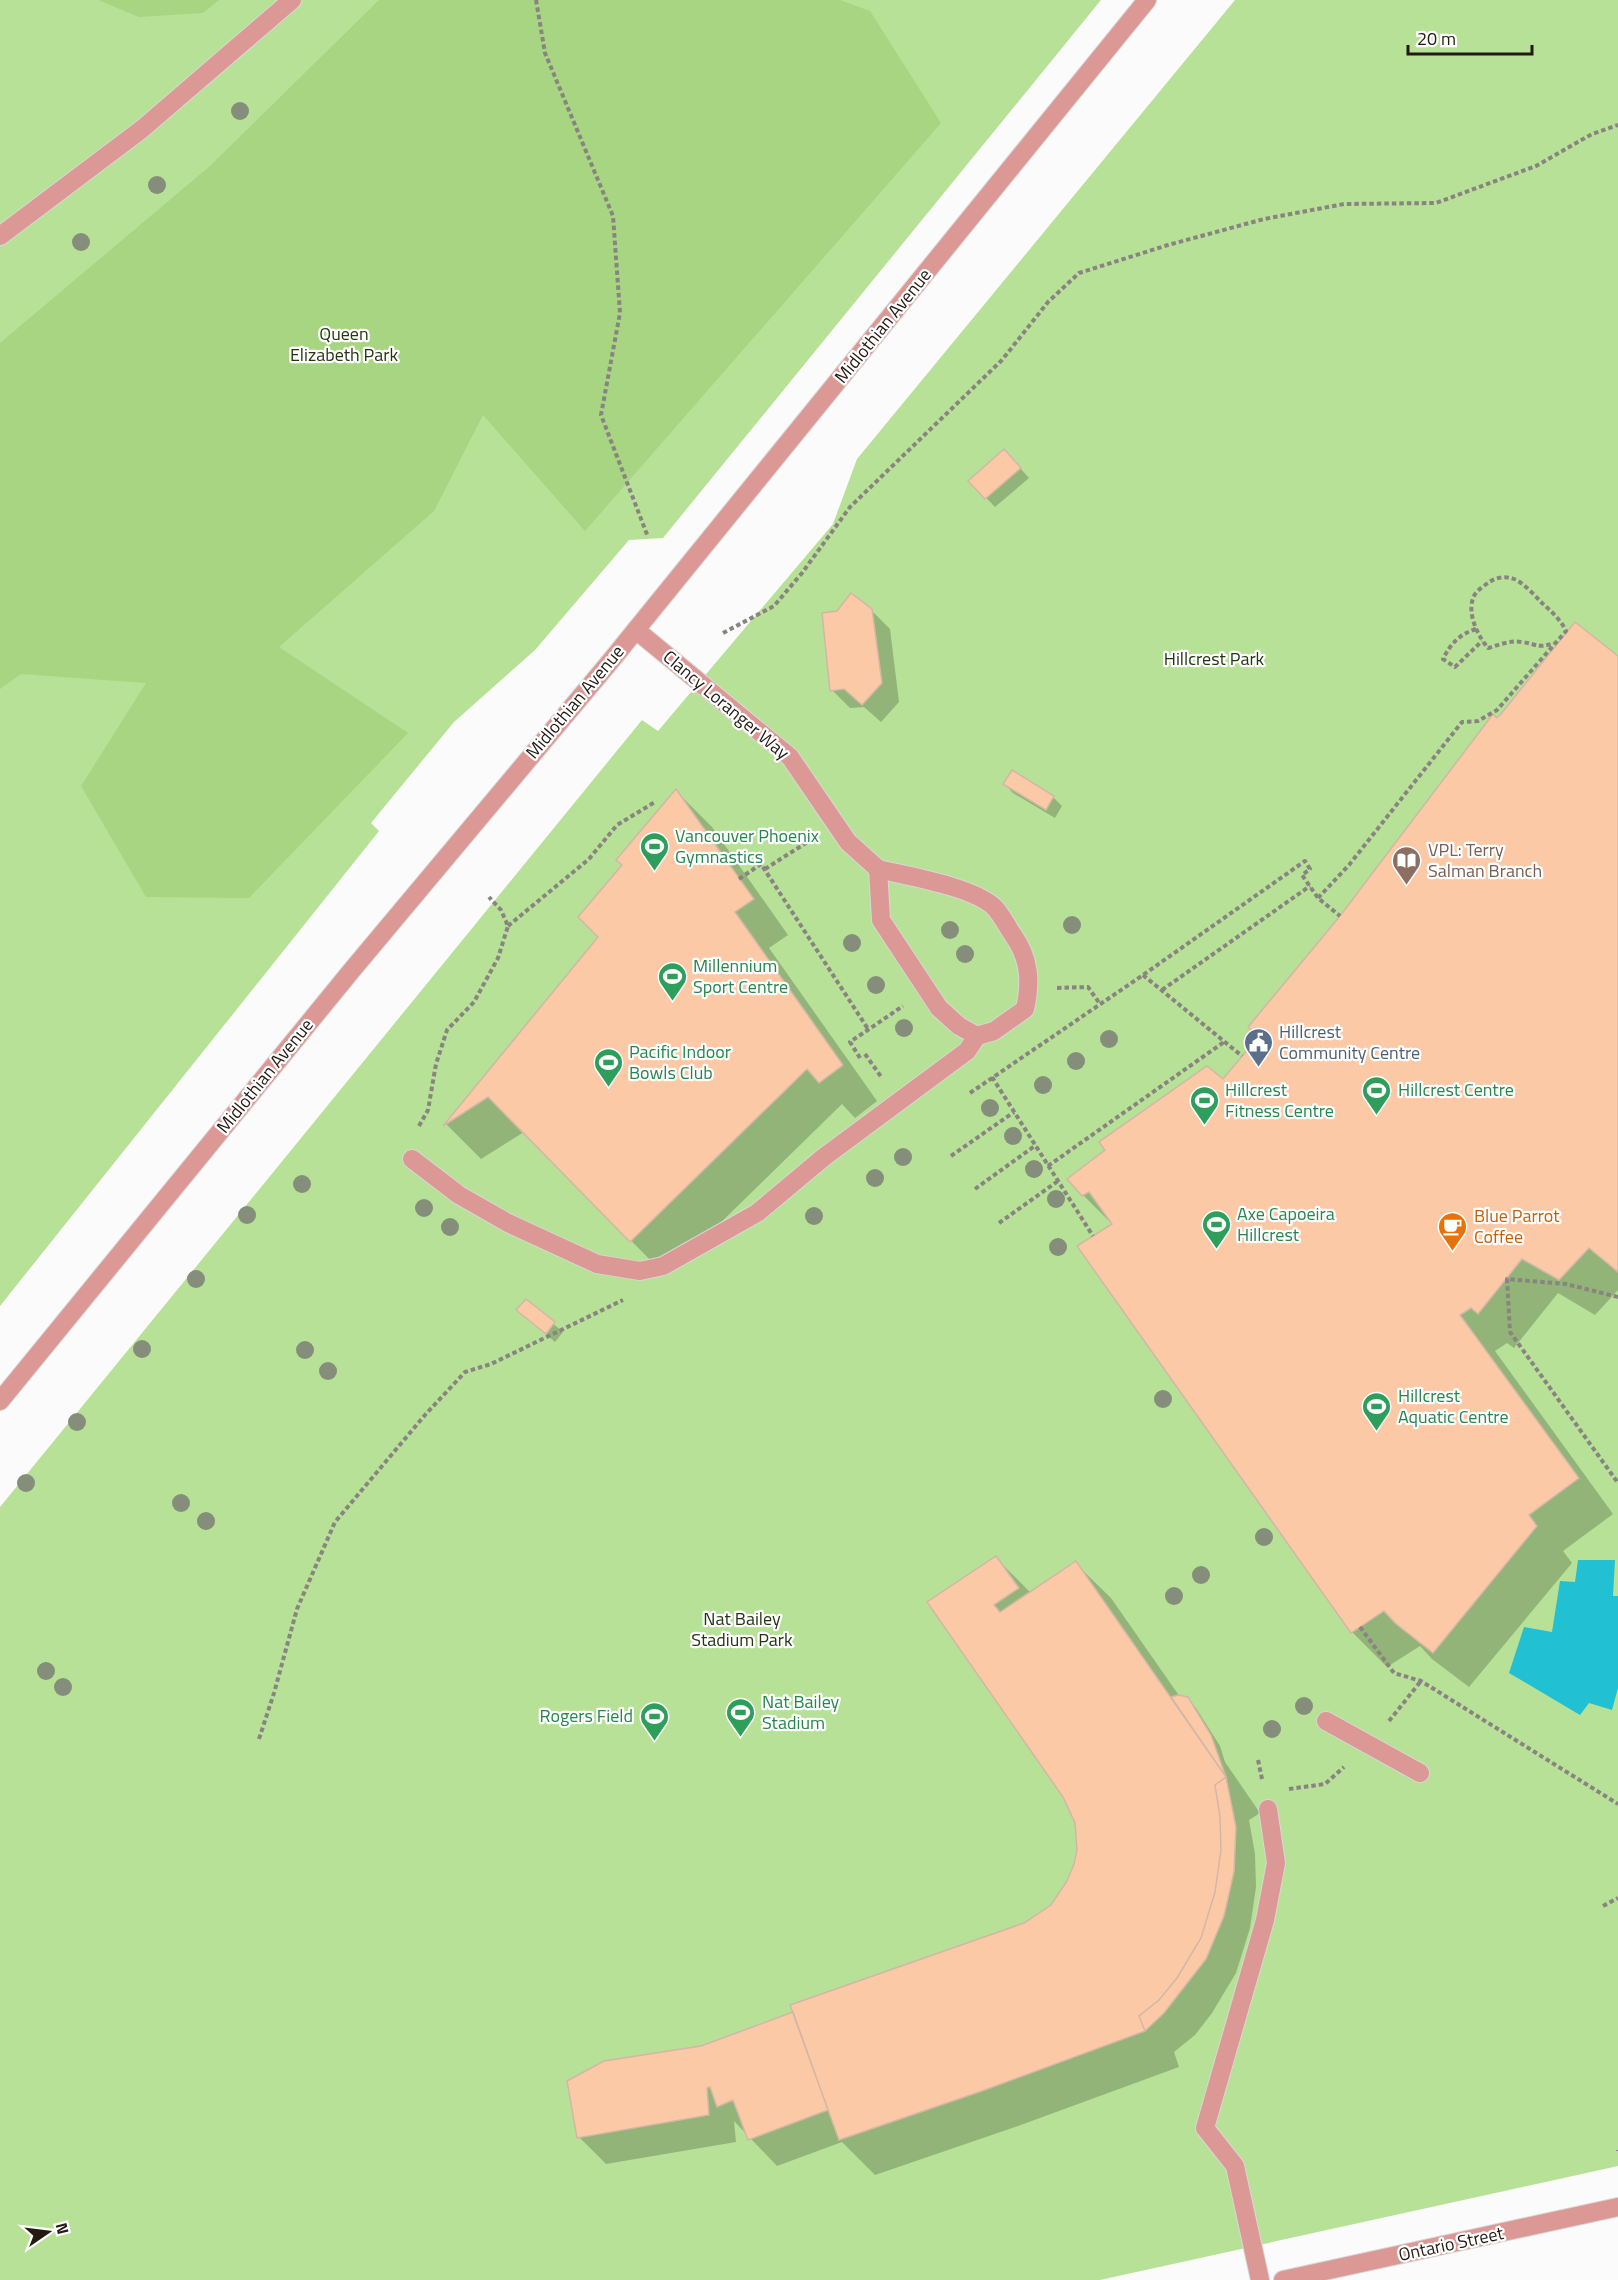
<svg xmlns="http://www.w3.org/2000/svg" width="1618" height="2280" viewBox="0 0 1618 2280" font-family="'Titillium Web',sans-serif">
	<style>
		.green { fill: #b7e196 }
		.forest { fill: #a7d581 }
		.water { fill: #21c0d3 }
		.shadow { fill: #0003 }
		.building { fill: #fcc9a7; stroke: #d2b7a7; stroke-width: 1.5 }
		.lines { fill: none; stroke-linecap: round; stroke-linejoin: round }
		.service-casing { stroke: #d8d7d6; stroke-width: 20 }
		.minor-casing { stroke: #d8d7d6; stroke-width: 20 }
		.tertiary-casing { stroke: #d8d7d6; stroke-width: 20 }
		.path { stroke: #898481; stroke-width: 4; stroke-dasharray: 4.5 3; stroke-linecap: butt }
		.service { stroke: #db9895; stroke-width: 18 }
		.minor { stroke: #db9895; stroke-width: 18 }
		.tertiary { stroke: #db9895; stroke-width: 18 }
		.tree { fill: #858e7b }
		.labels { text-anchor: middle; stroke-width: 4.5; stroke-linejoin: round; paint-order: stroke }
		.street-label { font-size: 18px; fill: #221913; stroke: #fff }
		.park-label { font-size: 18px; fill: #243513; stroke: #fff }
		.leisure-label { font-size: 18px; fill: #27864d; stroke: #fff; text-anchor: start }
		.education-label { font-size: 18px; fill: #785e54; stroke: #fff; text-anchor: start }
		.service-label { font-size: 18px; fill: #4e5e75; stroke: #fff; text-anchor: start }
		.food-label { font-size: 18px; fill: #c56008; stroke: #fff; text-anchor: start }
	</style>
	<rect width="100%" height="100%" fill="#fbfbfb"/>
	<path class="green" d="M0,0h1101l-438,538 -34,2 -94,110 -81,72 -83,101 8,8 -379,475z
		M1235,0h383v2166l-518,114h-1100v-773l642,-787 16,11 175,-207 24,-65z"/>
	<path class="forest" d="M98,0h121l-16,13 -64,4z
		M379,0h461l30,11 71,112 -356,408 -102,-116 -49,96 -155,136 129,86 -159,165 -103,-1 -65,-111 65,-103 -125,-9 -21,15v-346l210,-177z"/>
	<path class="water" d="M1578,1560h37l-2,36h5v92l-6,22 -23,-7 -9,12 -71,-42 15,-46 28,5 8,-51 15,1z"/>
	<path class="shadow" d="M1013,460l16,18 -34,29 -25,-26z
		M871,610l19,19 9,73 -18,20 -17,-15 -14,1 -18,-18z
		M1618,658v632l-23,25 -37,-22 -44,55 -7,-5 -12,8 118,163 -50,37 9,12 -103,124 -37,-28 -12,-13 -33,21 -35,-35 -239,-407 -30,-30 141,-114 36,-44 81,-120 156,-197z
		M1005,784l48,13 9,9 -7,12 -42,-25z
		M677,792l35,35 76,108 -19,13 108,153 -22,17 -13,-14 -176,172 -142,-144 -43,27 -35,-35 154,-187 24,-72z
		M526,1301l37,31 -8,10 -28,-24z
		M996,1558l35,35 44,-30 36,35 69,99 7,2 9,9 24,38 5,16 35,51 -11,7 6,34 1,33 -6,41 -14,45 -24,40 -17,22 -21,17 5,15 -161,59 -143,49 -33,-33 -65,24 -43,-45 2,21 -130,22 -27,-27 122,-89 324,-124 27,-18 17,-24 10,-32 -2,-28 -12,-26 -135,-193z"/>
	<path class="building" d="M1004,449l17,19 -36,31 -17,-18z
		M851,593l21,16 10,74 -20,22 -18,-16 -14,2 -8,-78 15,-2z
		M1575,622l43,34v616l-29,-24 -30,32 -37,-21 -44,55 -7,-6 -11,7 119,163 -50,37 8,11 -104,127 -38,-30 -11,-12 -33,22 -274,-387 35,-22 -23,-32 -7,4 -15,-17 38,-29 -6,-8 108,-76 16,13 36,-43 -11,-9 92,-111 153,-202 4,4 4,-4z
		M1012,770l42,26 -8,14 -43,-26z
		M676,789l78,110 -19,13 108,153 -24,18 -12,-14 -177,173 -142,-145 -45,29 155,-189 -20,-20 44,-52 -6,-5z
		M526,1299l29,23 -9,12 -30,-24z
		M996,1556l23,32 -25,17 6,7 76,-51 150,216 -11,8 5,32 1,33 -6,42 -14,46 -24,40 -18,22 -20,16 6,15 -163,60 -143,49 -49,-135 234,-82 27,-18 16,-24 7,-17 3,-14 -2,-27 -12,-26 -136,-195z
		M1178,1695l10,2 23,38 15,42 -55,-80z
		M1226,1777l10,50 -2,45 -10,44 -18,43 -42,54 -19,18 -6,-15 20,-16 18,-22 24,-40 14,-46 6,-42 -1,-33 -5,-32z
		M793,2012l35,98 -80,30 -15,-40 -16,7 -7,-20 -3,1 2,27 -132,23 -10,-57 37,-20 97,-15z"/>
	<g class="lines">
		<defs>
			<path id="service" d="M878,869c29,7 97,18 117,39 7,8 12,18 18,27 17,24 18,47 12,74l-31,22 -17,5 -18,-10 -20,-18 -58,-88z
				M412,1159l47,36 49,28 89,41 43,7 23,-5 94,-53 67,-56 143,-106 10,-15
				M1326,1721l94,52
				M1260,2280l-25,-114 -30,-38 60,-208 11,-57 -8,-54"/>
			<path id="minor" d="M0,236l142,-107 150,-129
				M636,630l154,127 58,85 30,27
				M1283,2280l335,-73"/>
			<path id="tertiary" d="M0,1401l352,-431 257,-307 538,-663"/>
		</defs>
		<use href="#service" class="service-casing"/>
		<use href="#minor" class="minor-casing"/>
		<use href="#tertiary" class="tertiary-casing"/>
		<path class="path" d="M536,0l9,53 68,163 7,97 -19,102 47,122
			M1476,629c-16,5 -25,14 -33,30l12,8 27,-26
			M723,633l51,-27 28,-33 48,-66 152,-147 46,-58 31,-29 89,-28 96,-26 80,-15 92,-1 100,-37 56,-32 26,-9
			M765,869l44,-28
			M739,879l22,-15 107,165
			M1318,898l31,-33 113,-143 16,-1 19,-11 69,-79c-5,-11 -15,-20 -24,-28 -8,-8 -18,-20 -28,-24 -8,-3 -16,-2 -23,2 -6,4 -14,9 -17,15 -8,17 4,40 14,52 11,-3 22,-8 34,-6 16,2 14,7 32,1
			M508,926l81,-67 28,-34 38,-23
			M1143,975l99,81
			M1057,988l31,-1 12,17
			M1162,990l148,-104
			M865,1054l17,24
			M860,1058l-10,-16 53,-36
			M992,1077l101,159
			M970,1093l173,-118 162,-114 5,8 -8,6 16,23 22,18
			M419,1126l9,-16 8,-46 11,-34 27,-28 24,-44 10,-32 -7,-16 -12,-13
			M951,1156l63,-44
			M1048,1166l176,-124
			M975,1189l61,-44
			M999,1223l59,-42
			M1618,1297l-52,-13 -59,-5 3,53 108,151
			M1360,1627l34,46 27,8 197,123
			M1389,1721l32,-40
			M259,1739l15,-46 23,-84 38,-87 90,-107 40,-43 26,-8 132,-64
			M1258,1760l4,19
			M1289,1789l36,-5 19,-17
			M1603,1906l15,-8
			M1618,2151v-1"/>
		<use href="#service" class="service"/>
		<use href="#minor" class="minor"/>
		<use href="#tertiary" class="tertiary"/>
	</g>
	<g class="tree">
		<circle cx="240" cy="111" r="9"/>
		<circle cx="157" cy="185" r="9"/>
		<circle cx="81" cy="242" r="9"/>
		<circle cx="1072" cy="925" r="9"/>
		<circle cx="950" cy="930" r="9"/>
		<circle cx="852" cy="943" r="9"/>
		<circle cx="965" cy="954" r="9"/>
		<circle cx="876" cy="985" r="9"/>
		<circle cx="904" cy="1028" r="9"/>
		<circle cx="1109" cy="1039" r="9"/>
		<circle cx="1076" cy="1061" r="9"/>
		<circle cx="1043" cy="1085" r="9"/>
		<circle cx="990" cy="1108" r="9"/>
		<circle cx="1013" cy="1136" r="9"/>
		<circle cx="903" cy="1157" r="9"/>
		<circle cx="1034" cy="1169" r="9"/>
		<circle cx="875" cy="1178" r="9"/>
		<circle cx="302" cy="1184" r="9"/>
		<circle cx="1056" cy="1199" r="9"/>
		<circle cx="424" cy="1208" r="9"/>
		<circle cx="247" cy="1215" r="9"/>
		<circle cx="814" cy="1216" r="9"/>
		<circle cx="450" cy="1227" r="9"/>
		<circle cx="1058" cy="1247" r="9"/>
		<circle cx="196" cy="1279" r="9"/>
		<circle cx="142" cy="1349" r="9"/>
		<circle cx="305" cy="1350" r="9"/>
		<circle cx="328" cy="1371" r="9"/>
		<circle cx="1163" cy="1399" r="9"/>
		<circle cx="77" cy="1422" r="9"/>
		<circle cx="26" cy="1483" r="9"/>
		<circle cx="181" cy="1503" r="9"/>
		<circle cx="206" cy="1521" r="9"/>
		<circle cx="1264" cy="1537" r="9"/>
		<circle cx="1201" cy="1575" r="9"/>
		<circle cx="1174" cy="1596" r="9"/>
		<circle cx="46" cy="1671" r="9"/>
		<circle cx="63" cy="1687" r="9"/>
		<circle cx="1304" cy="1706" r="9"/>
		<circle cx="1272" cy="1729" r="9"/>
	</g>
	<defs>
		<symbol id="stadium-pin" viewBox="-11 -11 22 30"><path d="M0 17L-7.5 6A9.5 9.5 0 1 1 7.5 6Z" fill="#2e9e5b" stroke="#fff"/><path d="M0-5a6.5 5 0 1 0 0 10a6.5 5 0 1 0 0-10ZM-3.5-1.8h7v3.6h-7Z" fill="#fff"/></symbol>
		<symbol id="library-pin" viewBox="-11 -11 22 30"><path d="M0 17L-7.5 6A9.5 9.5 0 1 1 7.5 6Z" fill="#8d6e63" stroke="#fff"/><path d="M-6-4Q-3-5.5-.7-3.5V5Q-3 3-6 4ZM6-4Q3-5.5 .7-3.5V5Q3 3 6 4Z" fill="#fff"/></symbol>
		<symbol id="civic-pin" viewBox="-11 -11 22 30"><path d="M0 17L-7.5 6A9.5 9.5 0 1 1 7.5 6Z" fill="#5c6f8a" stroke="#fff"/><path d="M-.6-6.5H3V-4.5H.6V-3L4-1V1h2V6H-6V1h2V-1L-.6-3ZM-1.2 2.5V6h2.4V2.5Z" fill="#fff"/></symbol>
		<symbol id="cafe-pin" viewBox="-11 -11 22 30"><path d="M0 17L-7.5 6A9.5 9.5 0 1 1 7.5 6Z" fill="#e8710a" stroke="#fff"/><path d="M-5.5-4.5H6V0H3Q3 3.5 0 3.5H-2.5Q-5.5 3.5-5.5 0ZM3-3.2v2h1.7v-2ZM-6 4.5H4V6H-6Z" fill="#fff"/></symbol>
	</defs>
	<g fill-rule="evenodd">
		<use href="#stadium-pin" x="638" y="830" width="33" height="45"/>
		<use href="#library-pin" x="1390" y="844" width="33" height="45"/>
		<use href="#stadium-pin" x="656" y="960" width="33" height="45"/>
		<use href="#civic-pin" x="1242" y="1026" width="33" height="45"/>
		<use href="#stadium-pin" x="592" y="1046" width="33" height="45"/>
		<use href="#stadium-pin" x="1360" y="1074" width="33" height="45"/>
		<use href="#stadium-pin" x="1188" y="1084" width="33" height="45"/>
		<use href="#stadium-pin" x="1200" y="1208" width="33" height="45"/>
		<use href="#cafe-pin" x="1436" y="1210" width="33" height="45"/>
		<use href="#stadium-pin" x="1360" y="1390" width="33" height="45"/>
		<use href="#stadium-pin" x="724" y="1696" width="33" height="45"/>
		<use href="#stadium-pin" x="638" y="1700" width="33" height="45"/>
	</g>
	<g class="labels">
		<g class="street-label">
			<text transform="translate(883 326) rotate(-51)" y="6">Midlothian Avenue</text>
			<text transform="translate(575 702) rotate(-50)" y="6">Midlothian Avenue</text>
			<text transform="translate(726 705) rotate(40)" y="6">Clancy Loranger Way</text>
			<text transform="translate(265 1076) rotate(-51)" y="6">Midlothian Avenue</text>
			<text transform="translate(1451 2244) rotate(-12)" y="6">Ontario Street</text>
		</g>
		<g class="park-label">
			<text x="344" y="340">Queen<tspan x="344" dy="21">Elizabeth Park</tspan></text>
			<text x="1214" y="665">Hillcrest Park</text>
			<text x="742" y="1625">Nat Bailey<tspan x="742" dy="21">Stadium Park</tspan></text>
		</g>
		<g class="leisure-label">
			<text x="675" y="842">Vancouver Phoenix<tspan x="675" dy="21">Gymnastics</tspan></text>
			<text x="693" y="972">Millennium<tspan x="693" dy="21">Sport Centre</tspan></text>
			<text x="629" y="1058">Pacific Indoor<tspan x="629" dy="21">Bowls Club</tspan></text>
			<text x="1225" y="1096">Hillcrest<tspan x="1225" dy="21">Fitness Centre</tspan></text>
			<text x="1398" y="1096">Hillcrest Centre</text>
			<text x="1237" y="1220">Axe Capoeira<tspan x="1237" dy="21">Hillcrest</tspan></text>
			<text x="1398" y="1402">Hillcrest<tspan x="1398" dy="21">Aquatic Centre</tspan></text>
			<text x="762" y="1708">Nat Bailey<tspan x="762" dy="21">Stadium</tspan></text>
			<text x="633" y="1722" text-anchor="end">Rogers Field</text>
		</g>
		<g class="education-label">
			<text x="1428" y="856">VPL: Terry<tspan x="1428" dy="21">Salman Branch</tspan></text>
		</g>
		<g class="service-label">
			<text x="1279" y="1038">Hillcrest<tspan x="1279" dy="21">Community Centre</tspan></text>
		</g>
		<g class="food-label">
			<text x="1474" y="1222">Blue Parrot<tspan x="1474" dy="21">Coffee</tspan></text>
		</g>
	</g>
	<g transform="translate(48 2232) rotate(76)" stroke="#ffffff" stroke-width="4.5" paint-order="stroke">
	<path d="M0-4.5L10 22L0 15L-10 22Z" fill="#221913"/>
	<text y="-9" font-size="16" font-weight="bold" text-anchor="middle" fill="#221913">N</text>
	</g>
	<path d="M1408 45v9h124v-9" fill="none" stroke="#221913" stroke-width="3"/>
	<text x="1417" y="45" font-size="18" fill="#221913" stroke="#ffffff" stroke-width="4.5" paint-order="stroke">20 m</text>
</svg>
